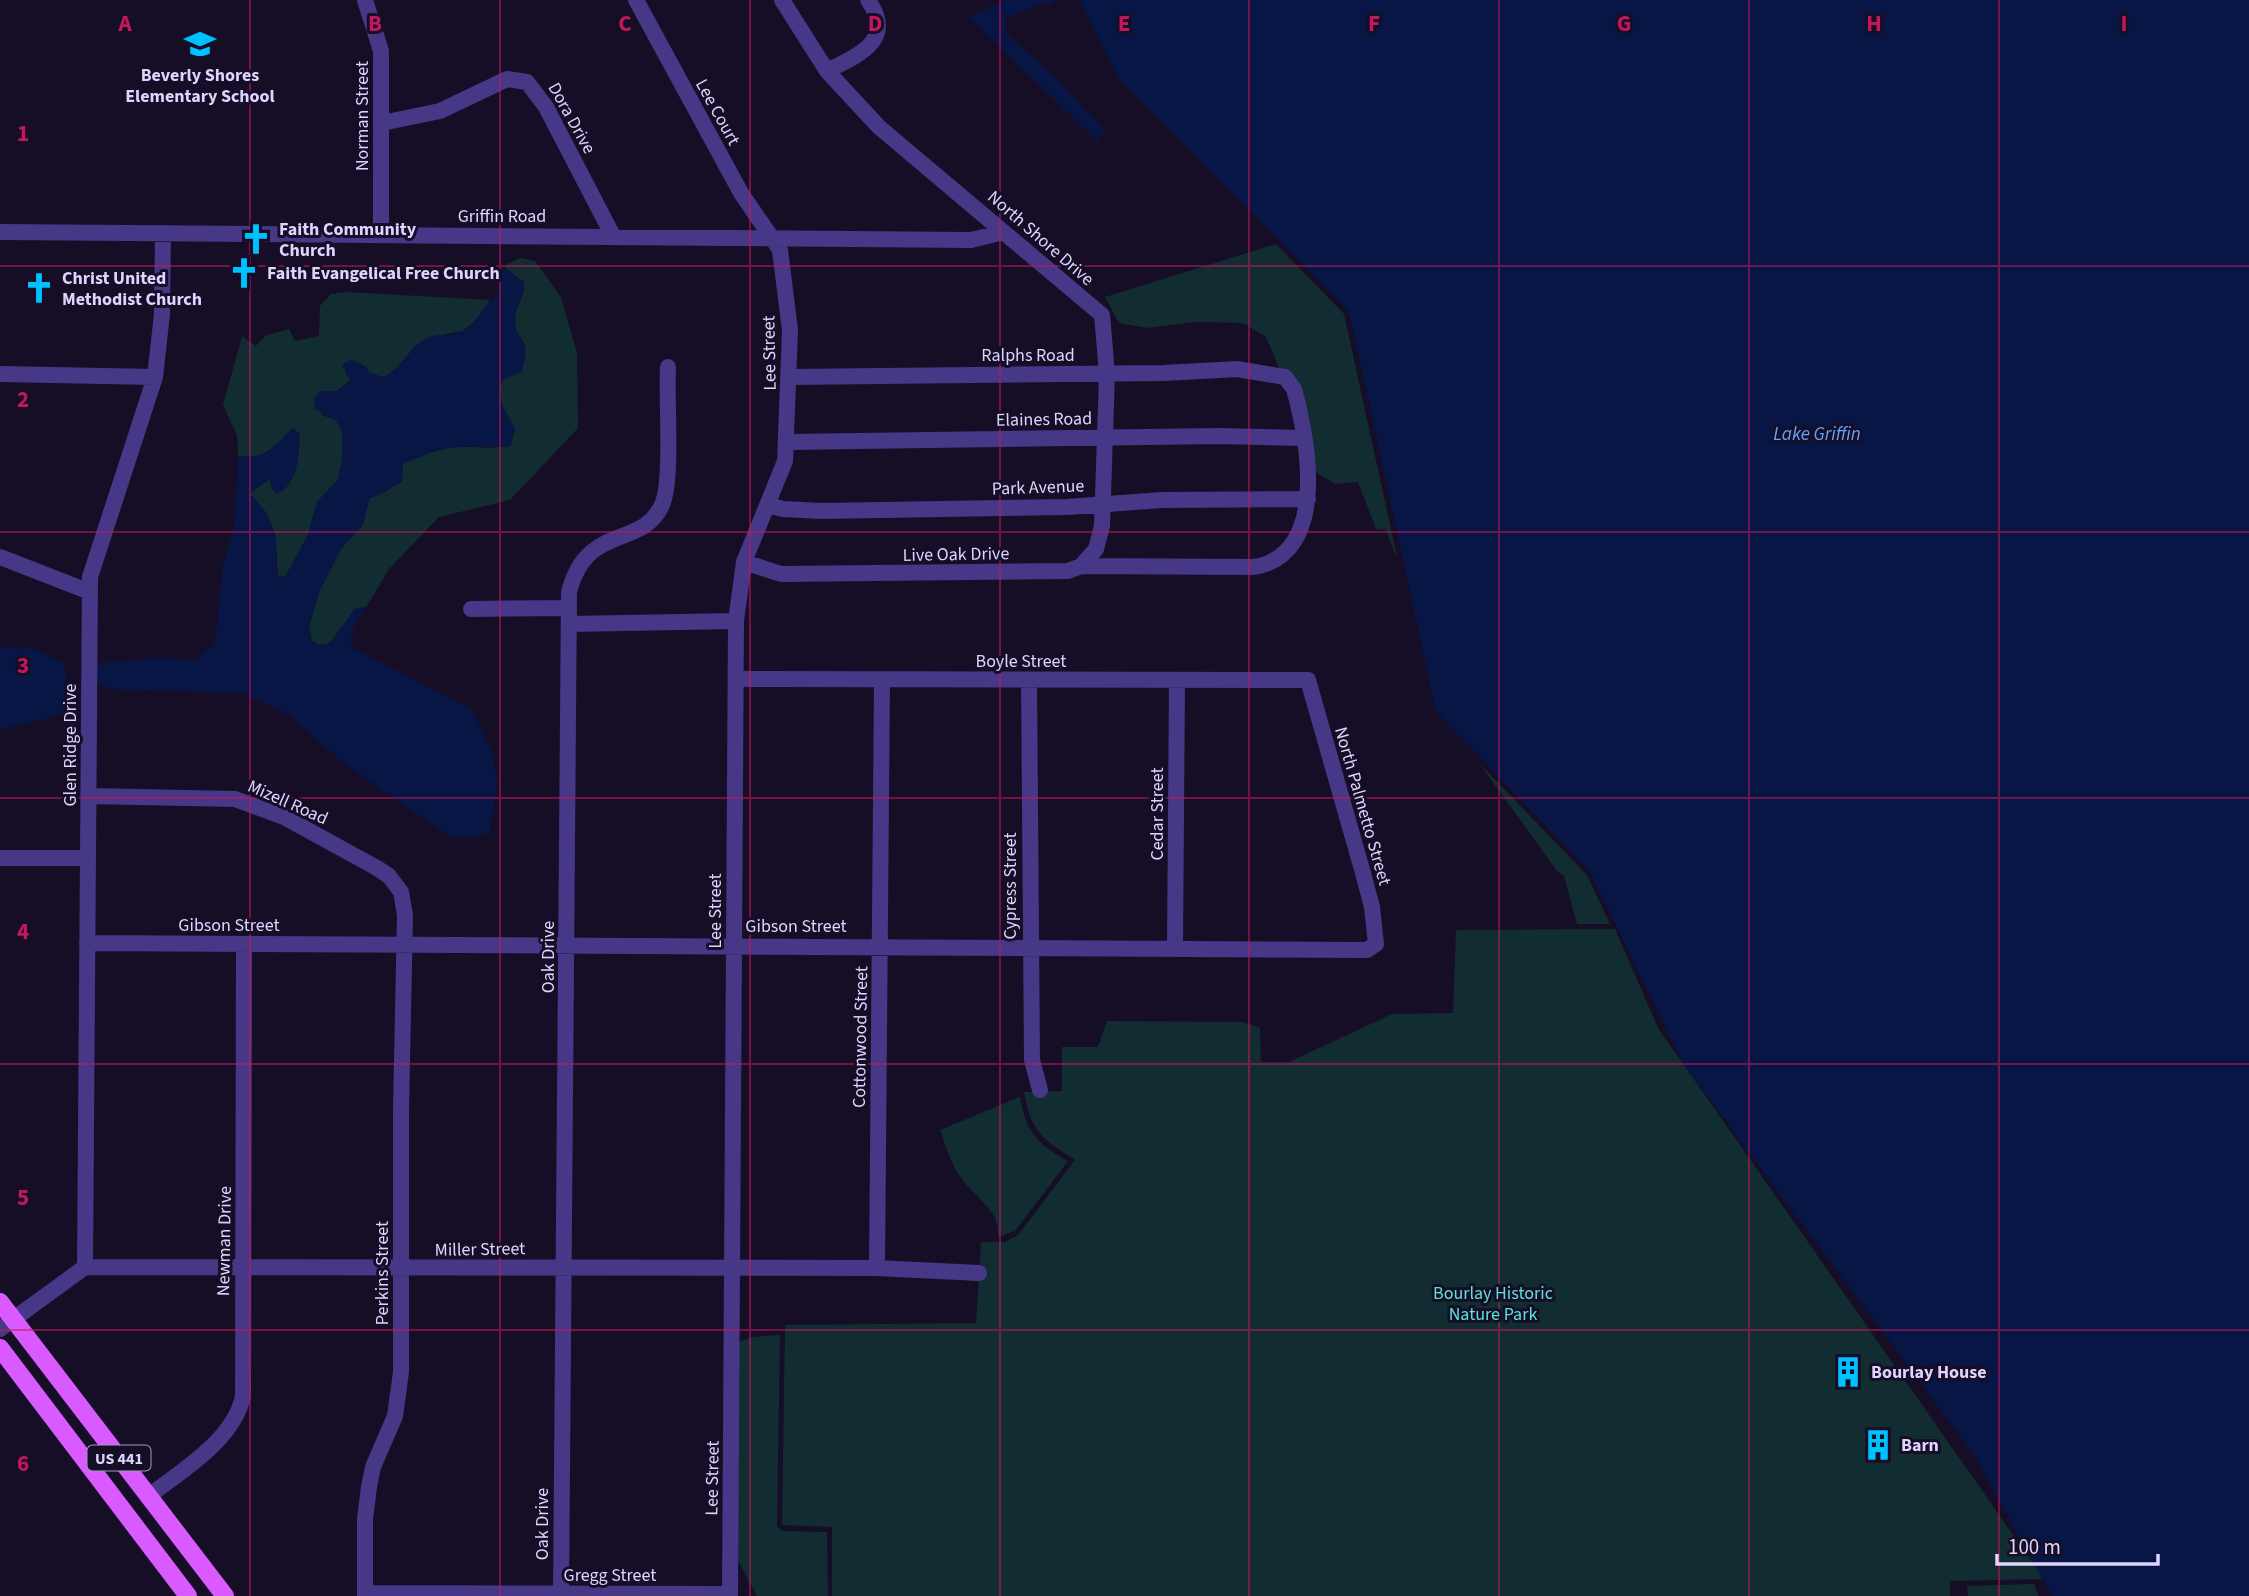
<svg xmlns="http://www.w3.org/2000/svg" width="2249" height="1596" viewBox="0 0 2249 1596" font-family="'Source Sans 3',sans-serif">
	<style>
		.green { fill: #112d31 }
		.water { fill: #081646 }
		.lines { fill: none; stroke-linecap: round; stroke-linejoin: round }
		.minor { stroke: #463787; stroke-width: 16 }
		.major { stroke: #d95bff; stroke-width: 18 }
		.grid { fill: none; stroke: #c2185b; stroke-width: 2; stroke-opacity: 0.55 }
		.labels { text-anchor: middle; stroke-width: 6; stroke-linejoin: round; paint-order: stroke }
		.shield { fill: #160e26; stroke: #a399be; stroke-width: 2 }
		.shield-label { font-size: 16px; font-weight: bold; fill: #dfd4ff }
		.poi-label { font-size: 18px; font-weight: bold; fill: #dfd4ff; stroke: #160e26; text-anchor: start }
		.street-label { font-size: 18px; fill: #dfd4ff; stroke: #160e26 }
		.park-label { font-size: 18px; fill: #5ae4d5; stroke: #160e26 }
		.water-label { font-size: 19px; font-style: italic; fill: #62a0ff; stroke: #160e26 }
		.grid-label { font-size: 23px; text-anchor: middle; font-weight: bold; fill: #c2185b; stroke: #160e26; stroke-width: 6; stroke-linejoin: round; paint-order: stroke }
	</style>
	<rect width="100%" height="100%" fill="#160e26"/>
	<path class="green" d="M1276,244l68,70 54,247 -12,-31 -10,-1 -18,-47 -22,2 -25,-14 -23,-81 -22,-52 -23,-14 -49,-1 -46,6 -29,-5 -14,-26z
		M520,258l15,3 26,36 16,56 1,75 -68,72 -71,17 -49,51 -24,39 -11,2 -25,34 -12,2 -7,-5 -2,-14 10,-34 22,-43 22,-24 6,-26c19,-8 32,-13 34,-35 19,-8 37,-17 58,-17 17,0 32,2 49,-1l5,-16 -13,-25 -3,-19 5,-7 17,-7c13,-38 -8,-30 -6,-53 0,-14 11,-22 9,-37l-19,-14 4,-5z
		M347,292l143,8 -12,18 -15,13 -32,6 -16,9 -18,24 -13,7 -39,-4 6,7 -15,11h-16l2,24 14,5 6,12v29l-4,19 -21,22 -9,33 -23,42 -7,-1 -3,-43 -10,-22 -15,-17 20,-16 2,12c22,-19 29,-26 27,-57l-7,-5c-16,19 -28,32 -54,28l-1,-21 -14,-30 19,-69 14,10 9,-10 24,-7 6,12 24,-5 1,-30 11,-12z
		M1478,762l109,113 23,49h-33l-13,-48 -6,-4z
		M1615,929l43,99 386,551 -94,2v15h-1118v-69l-50,-2 3,-200 191,-2 5,-81h24l13,-7 57,-75c-33,-22 -44,-27 -51,-68l38,-1v-44h36l9,-26 135,1 18,6 1,34h28l103,-48 61,-1 3,-83z
		M1020,1097c6,35 17,47 48,64l-53,70 -17,6c3,-29 -28,-42 -41,-65 -7,-12 -12,-28 -17,-42z
		M780,1335l-3,192 5,4 45,1 1,64h-71l-21,-39 2,-215 15,-5z
		M2034,1584l5,12h-71l-1,-10z"/>
	<path class="water" d="M1006,0h46l2,4h-13l-36,14v14l50,45 50,54 -8,10 -128,-124z
		M1079,0h1170v1596h-197l-79,-143 -289,-388 -94,-193 -154,-161 -87,-400 -229,-231z
		M505,268l19,14c1,15 -9,23 -9,37 -2,23 19,15 6,53l-17,7 -5,7 3,19 13,25 -5,16 -55,1 -22,4 -30,13 -1,18 -33,17 -6,26 -22,24 -22,43 -10,34 3,15 6,4 12,-2 25,-34 11,-2c-7,12 -19,27 -14,41l121,62 19,44 6,29 -9,50 -19,4 -21,-1 -107,-74 -52,-47 -49,-22 -132,-4 -19,-9 10,-17 59,-5 35,2 21,-16 7,-74 12,-42 4,-72c27,4 37,-10 55,-28l6,5c1,20 -1,55 -24,61l-6,-16 -19,16c13,12 25,31 26,48 1,12 -1,22 2,34l7,1 23,-42 9,-33 21,-22 4,-19v-29l-6,-12 -21,-11 -1,-11 6,-7h17l14,-10 -9,-16 9,-6 14,7 5,7 14,4c19,-10 26,-32 46,-40 10,-4 22,0 33,-6 15,-8 20,-28 35,-34l3,-23z
		M0,647l33,1 32,16 2,46c-14,10 -48,14 -67,19z"/>
	<g class="lines">
		<path class="minor" d="M365,0l16,51v184
			M636,0l105,193 39,57 10,80 -5,131 -41,101 -8,59 -6,975
			M782,0l45,71 52,56 223,188 5,59 -5,152 -6,23 -15,17
			M827,71c32,-16 69,-31 41,-71
			M382,123l58,-12 67,-32 20,3 19,25 67,129
			M0,232l971,8 33,-8
			M0,374l155,3
			M787,442l433,-6 82,2
			M768,505l15,4 38,2 246,-4 95,-7 146,-1
			M0,557l90,35
			M744,562l37,12 287,-3 13,-5 172,1c77,-11 55,-127 41,-178l-9,-12 -48,-8 -73,4 -375,4
			M471,609l98,-1
			M569,624l167,-3
			M1029,680l3,380 8,30
			M89,796l146,3 49,18 93,51 12,8 12,16 4,23 -4,195v262l-6,44 -22,51 -4,20 -4,32v77
			M0,858h88
			M87,943l1280,7 9,-6 -4,-37 -9,-34 -55,-193 -572,-1
			M1175,948l2,-268
			M85,1267l5,-690 65,-200 7,-63 1,-81
			M877,1268l5,-587
			M0,1329l85,-62 792,1 102,5
			M149,1496c33,-26 85,-56 94,-100l1,-451
			M365,1593l365,1
			M561,1596l8,-1004c18,-70 72,-42 93,-87 11,-24 4,-106 6,-138"/>
		<path class="major" d="M0,1302l225,294
			M0,1348l188,248"/>
	</g>
	<path class="grid" d="M250,0v1596M500,0v1596M750,0v1596M1000,0v1596M1249,0v1596M1499,0v1596M1749,0v1596M1999,0v1596M0,266h2249M0,532h2249M0,798h2249M0,1064h2249M0,1330h2249"/>
	<defs>
		<symbol id="school-bare" viewBox="-9 -9 18 18"><path d="M0-5L7-2L0 1L-7-2ZM-4 1L0 2.5L4 1V4Q0 6-4 4Z" fill="#00c1ff" stroke="#160e26" stroke-width="2.5" paint-order="stroke"/></symbol>
		<symbol id="church-bare" viewBox="-9 -9 18 18"><path d="M-1.2-6h2.4v3.5h3.3v2.4h-3.3V6h-2.4V-.1h-3.3v-2.4h3.3Z" fill="#00c1ff" stroke="#160e26" stroke-width="2.5" paint-order="stroke"/></symbol>
		<symbol id="building-bare" viewBox="-9 -9 18 18"><path d="M-4-6H4V6H1V3H-1V6H-4ZM-2.5-4.3h1.7v1.8h-1.7ZM.8-4.3h1.7v1.8H.8ZM-2.5-1h1.7V.8h-1.7ZM.8-1h1.7V.8H.8Z" fill="#00c1ff" stroke="#160e26" stroke-width="2.5" paint-order="stroke"/></symbol>
	</defs>
	<g fill-rule="evenodd">
		<use href="#school-bare" x="178" y="22" width="44" height="44"/>
		<use href="#church-bare" x="234" y="217" width="44" height="44"/>
		<use href="#church-bare" x="222" y="251" width="44" height="44"/>
		<use href="#church-bare" x="17" y="266" width="44" height="44"/>
		<use href="#building-bare" x="1826" y="1350" width="44" height="44"/>
		<use href="#building-bare" x="1856" y="1423" width="44" height="44"/>
	</g>
	<g class="labels">
		<rect class="shield" x="87.5" y="1445.5" width="63" height="25" rx="5"/>
		<g class="shield-label">
			<text x="119" y="1464">US 441</text>
		</g>
		<g class="poi-label">
			<text x="200" y="81" text-anchor="middle">Beverly Shores<tspan x="200" dy="21">Elementary School</tspan></text>
			<text x="279" y="235">Faith Community<tspan x="279" dy="21">Church</tspan></text>
			<text x="267" y="279">Faith Evangelical Free Church</text>
			<text x="62" y="284">Christ United<tspan x="62" dy="21">Methodist Church</tspan></text>
			<text x="1871" y="1378">Bourlay House</text>
			<text x="1901" y="1451">Barn</text>
		</g>
		<g class="street-label">
			<text transform="translate(718 112) rotate(61)" y="6">Lee Court</text>
			<text transform="translate(362 116) rotate(-90)" y="6">Norman Street</text>
			<text transform="translate(572 118) rotate(61)" y="6">Dora Drive</text>
			<text x="502" y="222">Griffin Road</text>
			<text transform="translate(1041 238) rotate(41)" y="6">North Shore Drive</text>
			<text transform="translate(769 353) rotate(-91)" y="6">Lee Street</text>
			<text x="1028" y="361">Ralphs Road</text>
			<text transform="translate(1044 419) rotate(-1)" y="6">Elaines Road</text>
			<text transform="translate(1038 487) rotate(-2)" y="6">Park Avenue</text>
			<text transform="translate(956 554) rotate(-1)" y="6">Live Oak Drive</text>
			<text x="1021" y="667">Boyle Street</text>
			<text transform="translate(70 745) rotate(-90)" y="6">Glen Ridge Drive</text>
			<text transform="translate(288 802) rotate(24)" y="6">Mizell Road</text>
			<text transform="translate(1363 806) rotate(74)" y="6">North Palmetto Street</text>
			<text transform="translate(1157 814) rotate(-90)" y="6">Cedar Street</text>
			<text transform="translate(1010 886) rotate(-90)" y="6">Cypress Street</text>
			<text transform="translate(715 911) rotate(-90)" y="6">Lee Street</text>
			<text x="229" y="931">Gibson Street</text>
			<text x="796" y="932">Gibson Street</text>
			<text transform="translate(548 957) rotate(-90)" y="6">Oak Drive</text>
			<text transform="translate(860 1037) rotate(-89)" y="6">Cottonwood Street</text>
			<text transform="translate(224 1241) rotate(-89)" y="6">Newman Drive</text>
			<text transform="translate(480 1249) rotate(-1)" y="6">Miller Street</text>
			<text transform="translate(382 1273) rotate(-90)" y="6">Perkins Street</text>
			<text transform="translate(712 1478) rotate(-89)" y="6">Lee Street</text>
			<text transform="translate(542 1524) rotate(-90)" y="6">Oak Drive</text>
			<text x="610" y="1581">Gregg Street</text>
		</g>
		<g class="park-label">
			<text x="1493" y="1299">Bourlay Historic<tspan x="1493" dy="21">Nature Park</tspan></text>
		</g>
		<g class="water-label">
			<text x="1817" y="440">Lake Griffin</text>
		</g>
	</g>
	<g class="grid-label">
		<text x="125" y="31">A</text>
		<text x="375" y="31">B</text>
		<text x="625" y="31">C</text>
		<text x="875" y="31">D</text>
		<text x="1124" y="31">E</text>
		<text x="1374" y="31">F</text>
		<text x="1624" y="31">G</text>
		<text x="1874" y="31">H</text>
		<text x="2124" y="31">I</text>
		<text x="23" y="141">1</text>
		<text x="23" y="407">2</text>
		<text x="23" y="673">3</text>
		<text x="23" y="939">4</text>
		<text x="23" y="1205">5</text>
		<text x="23" y="1471">6</text>
	</g>
	<path d="M1997 1554v10h161v-10" fill="none" stroke="#dfd4ff" stroke-width="3.5"/>
	<text x="2008" y="1554" font-size="21" fill="#dfd4ff" stroke="#160e26" stroke-width="5" paint-order="stroke">100 m</text>
</svg>
